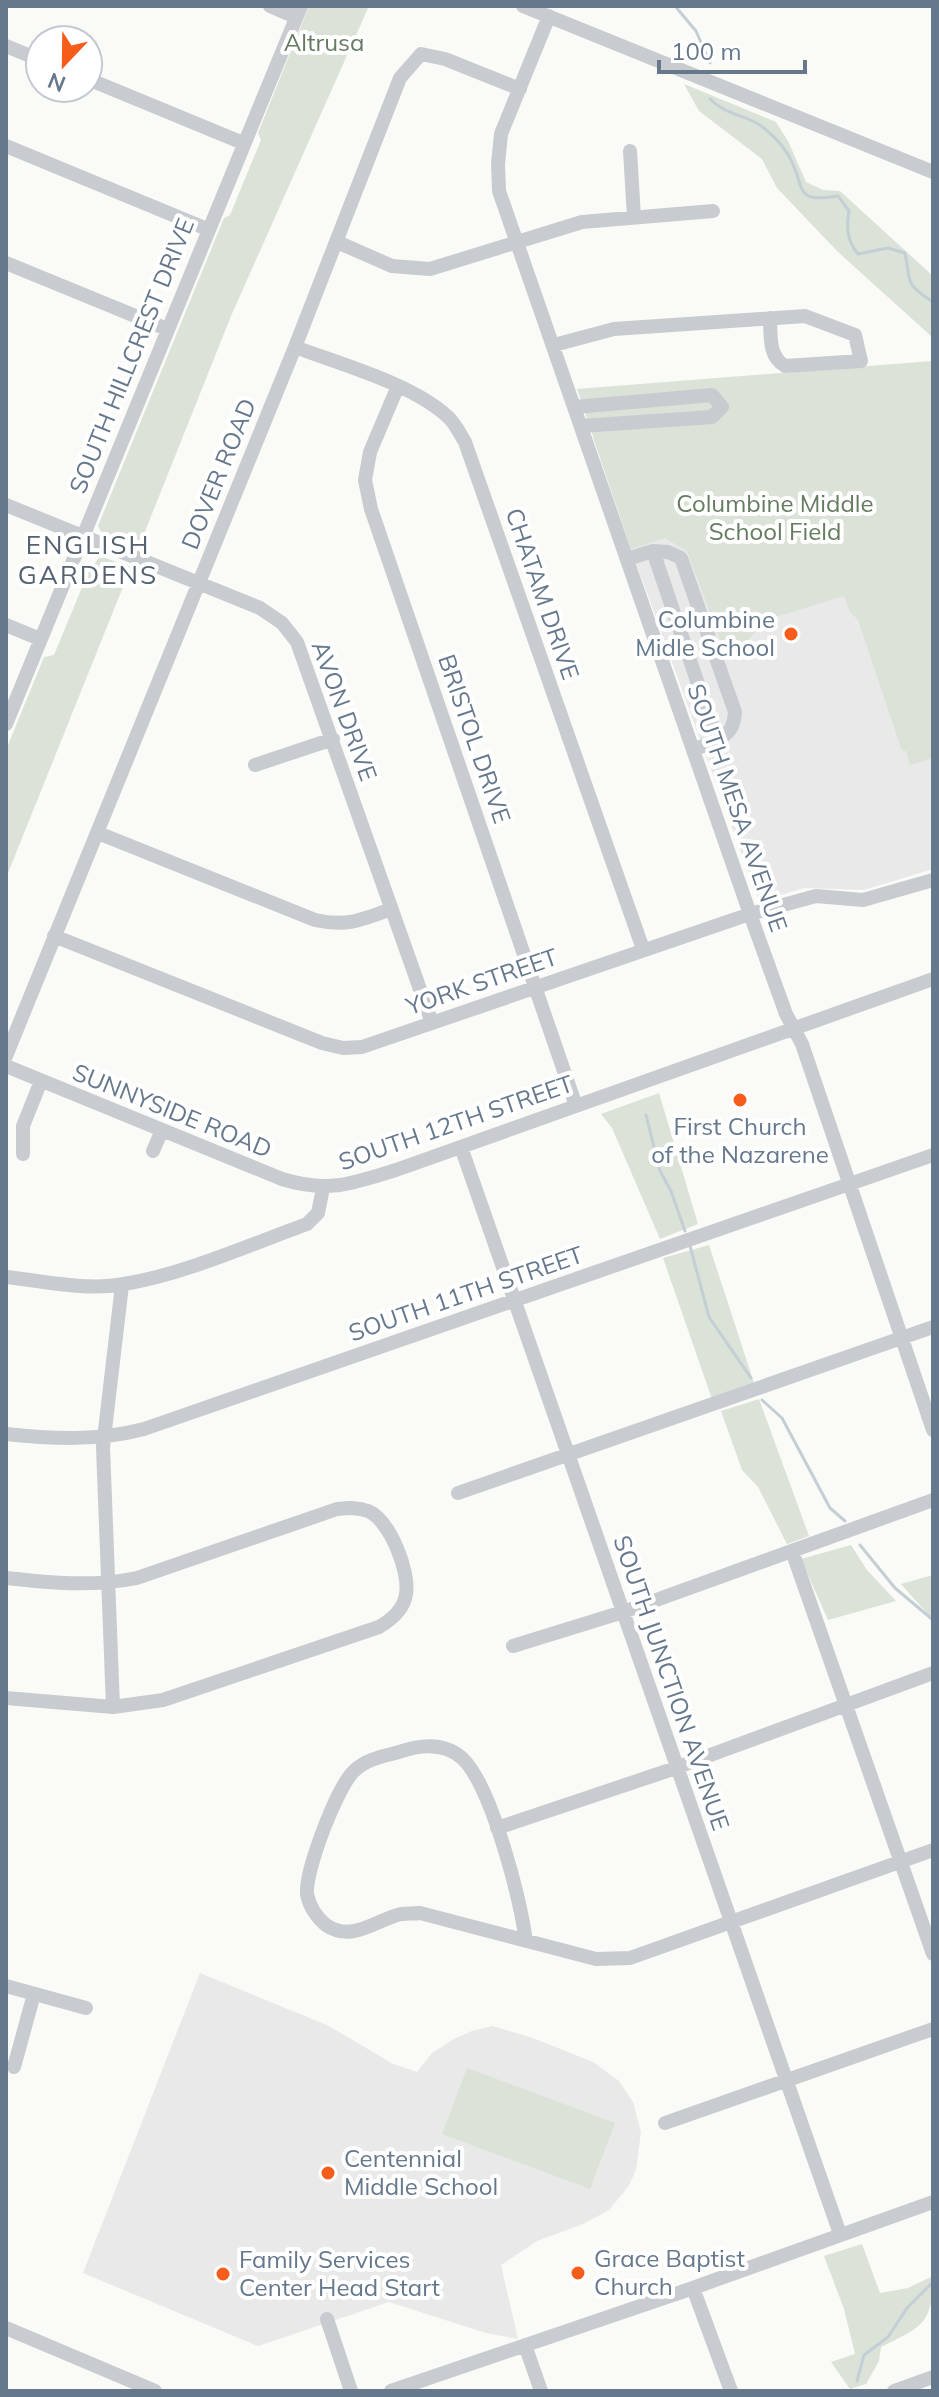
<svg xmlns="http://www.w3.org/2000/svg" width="939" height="2397" viewBox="0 0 939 2397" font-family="Mulish,sans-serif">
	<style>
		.built { fill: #e8e9e8 }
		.green { fill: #dbe2d8 }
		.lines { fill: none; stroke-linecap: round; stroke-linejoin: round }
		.stream { stroke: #c4ced5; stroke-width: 3 }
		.minor { stroke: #c8cbd0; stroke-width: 14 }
		.poi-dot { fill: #f65d1b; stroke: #fff; stroke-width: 3 }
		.labels { text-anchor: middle; stroke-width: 8; stroke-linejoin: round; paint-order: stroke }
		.park-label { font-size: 24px; fill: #657c61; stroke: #fff }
		.street-label { font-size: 24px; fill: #66788c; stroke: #fff }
		.poi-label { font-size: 24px; fill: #66788c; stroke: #fff; text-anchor: start }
		.neighbourhood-label { font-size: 26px; letter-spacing: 2px; fill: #546270; stroke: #fff }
	</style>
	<rect width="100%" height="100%" fill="#fafaf7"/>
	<path class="built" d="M846,415l87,153v301l-69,21 -60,-2 -45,14 -128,-353 -38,-111z
		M200,1973l129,53 64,38 24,8 15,-19 22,-14 18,-8 20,-5 41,12 60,24 26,19 14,21 8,30 -5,38 -8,17 -19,23 -26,14 -46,17 -36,24 17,74 -32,-6 -97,-31 -131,44 -175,-73z"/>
	<path class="green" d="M309,6h60l-138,310 -93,233 -35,-14 -5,-9 126,-308 6,-3 31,-75 -3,-7z
		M684,84l92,38 12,19 18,41 17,8 17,1 93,85v482l-23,7 -4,-14h-4l-44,-131 -8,-8 -6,-16 -78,24 -22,25 -19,8 -38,-102 -22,-13 -34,11 -54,-160 355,-28 -1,-25 -93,-84 -61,-64 -15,-29 -63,-48z
		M100,556l31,11 -125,311v-128l38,-93 10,-2 34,-82z
		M659,1093l39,131 -38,15 -48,-111 -11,-14z
		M709,1245l45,138 -42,16 -49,-141z
		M759,1399l50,137 -22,8 -29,-57 -16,-17 -21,-59z
		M851,1545l16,25 29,31 -68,19 -27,-61z
		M933,1575v45l-32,-36z
		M467,2068l148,55 -25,66 -148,-55z
		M862,2244l18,49 28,-5 25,-12c0,49 -12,51 -52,71l-2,14 -13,23 -16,5 -19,-27 24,-8 -11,-45 -20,-53z"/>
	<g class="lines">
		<path class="stream" d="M675,6l21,25 14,32
			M710,99c18,18 37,15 54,29 12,10 22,20 28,34 13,29 4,41 46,34l11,15c-3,16 -2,30 9,43l30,-6 17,5c6,32 0,30 28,49
			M646,1115l14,56 11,20 14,40
			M690,1246l19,71 42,61
			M762,1400l20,18 48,90 15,13
			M860,1545l35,43 38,32
			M857,2381l7,-26 24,-18 19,-29 26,-26"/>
		<path class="minor" d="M270,6l26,11
			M523,6l410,166
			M549,16l-48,118 -3,30 1,27 251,723 36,100 16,30 131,386
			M6,46l34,14
			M88,79l155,64
			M6,146l201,83
			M630,151l4,66
			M337,242l55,24 38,3 152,-47 131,-11
			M6,263l161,66
			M554,345l60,-16 191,-13 50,19 6,26 -76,5c-17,-10 -14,-30 -15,-48
			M295,347c45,17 118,37 153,70 7,6 12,17 17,25l178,507
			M398,386l-28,66 -5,28 6,29 205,597
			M575,407l137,-12 10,12 -10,10 -131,9
			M6,505l254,103 22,15 15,19 135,381
			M653,551l15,1 13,6 54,154c-1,15 -5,21 -18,28
			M627,559l26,-8 64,189 -24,10
			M6,625l34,14
			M6,724l295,-718
			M255,765l78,-26
			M98,833l217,87c31,7 47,0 76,-11
			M54,936l268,107 21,5 19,-1 388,-133 66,-18 47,4 70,-20
			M6,1056l289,-709 105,-269 21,-24 24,5 75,30
			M6,1066l276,113c45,14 70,5 114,-9l537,-191
			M461,1147l379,1087
			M153,1151l9,-21
			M23,1154v-28l18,-45
			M6,1277c38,4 80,14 118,7 61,-10 125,-39 183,-60l11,-11 5,-25
			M6,1434c47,5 92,7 138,-5l789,-274
			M458,1493l475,-166
			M792,1551l141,403
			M6,1578c45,5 87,9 131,0l200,-69c11,-1 21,-2 31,2 22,9 42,61 38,83 -2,16 -15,26 -27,33l-216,73 -50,7 -107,-9
			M513,1646l110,-34 310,-112
			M113,1707l-10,-260 19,-162
			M497,1828l170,-57 266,-98
			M526,1941c-6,-42 -34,-155 -64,-183 -18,-16 -43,-13 -63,-6 -15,4 -33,7 -45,19 -17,16 -49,100 -47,123 2,12 10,24 19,31 26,18 50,-5 75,-11 6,-1 13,0 19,-1l176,46 34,-1 303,-108
			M6,1986l80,22
			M14,2067l20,-73
			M665,2123l268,-94
			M693,2288l38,103
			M327,2319l24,72
			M6,2328l149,63
			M525,2345l16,46
			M391,2391l302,-103 240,-86
			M894,2391l39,-14"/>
	</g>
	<g class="poi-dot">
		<circle cx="791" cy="634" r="8"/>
		<circle cx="740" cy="1100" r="8"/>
		<circle cx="328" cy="2173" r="8"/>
		<circle cx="578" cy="2273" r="8"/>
		<circle cx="223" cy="2274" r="8"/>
	</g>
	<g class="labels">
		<g class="park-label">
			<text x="324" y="51">Altrusa</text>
			<text x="775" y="512">Columbine Middle<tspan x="775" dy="28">School Field</tspan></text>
		</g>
		<g class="street-label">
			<text transform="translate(132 356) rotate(-68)" y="8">SOUTH HILLCREST DRIVE</text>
			<text transform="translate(219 474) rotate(-68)" y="8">DOVER ROAD</text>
			<text transform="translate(542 594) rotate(71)" y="8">CHATAM DRIVE</text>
			<text transform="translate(344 711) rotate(70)" y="8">AVON DRIVE</text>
			<text transform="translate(474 739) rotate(71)" y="8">BRISTOL DRIVE</text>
			<text transform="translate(737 808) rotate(71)" y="8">SOUTH MESA AVENUE</text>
			<text transform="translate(482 982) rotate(-19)" y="8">YORK STREET</text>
			<text transform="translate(172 1111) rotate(22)" y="8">SUNNYSIDE ROAD</text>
			<text transform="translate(456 1123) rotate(-19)" y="8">SOUTH 12TH STREET</text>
			<text transform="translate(466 1294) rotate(-19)" y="8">SOUTH 11TH STREET</text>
			<text transform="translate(671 1683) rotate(71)" y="8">SOUTH JUNCTION AVENUE</text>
		</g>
		<g class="poi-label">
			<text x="775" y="628" text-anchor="end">Columbine<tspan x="775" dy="28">Midle School</tspan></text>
			<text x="740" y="1135" text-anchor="middle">First Church<tspan x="740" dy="28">of the Nazarene</tspan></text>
			<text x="344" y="2167">Centennial<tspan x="344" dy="28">Middle School</tspan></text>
			<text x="594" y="2267">Grace Baptist<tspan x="594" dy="28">Church</tspan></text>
			<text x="239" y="2268">Family Services<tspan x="239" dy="28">Center Head Start</tspan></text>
		</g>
		<g class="neighbourhood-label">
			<text x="88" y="554">ENGLISH<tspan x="88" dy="30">GARDENS</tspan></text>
		</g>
	</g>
	<rect width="939" height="2397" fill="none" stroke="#66788c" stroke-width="16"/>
	<g transform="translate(64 64) rotate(202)"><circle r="38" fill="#ffffff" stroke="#c2c9d1" stroke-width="2"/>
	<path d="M0-6L14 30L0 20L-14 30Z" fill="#f65d1b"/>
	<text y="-12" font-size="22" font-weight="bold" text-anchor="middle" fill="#66788c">N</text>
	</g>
	<path d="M659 60v12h146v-12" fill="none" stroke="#66788c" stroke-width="4"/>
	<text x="671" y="60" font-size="24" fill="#66788c" stroke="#ffffff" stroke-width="6" paint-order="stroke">100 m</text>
</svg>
